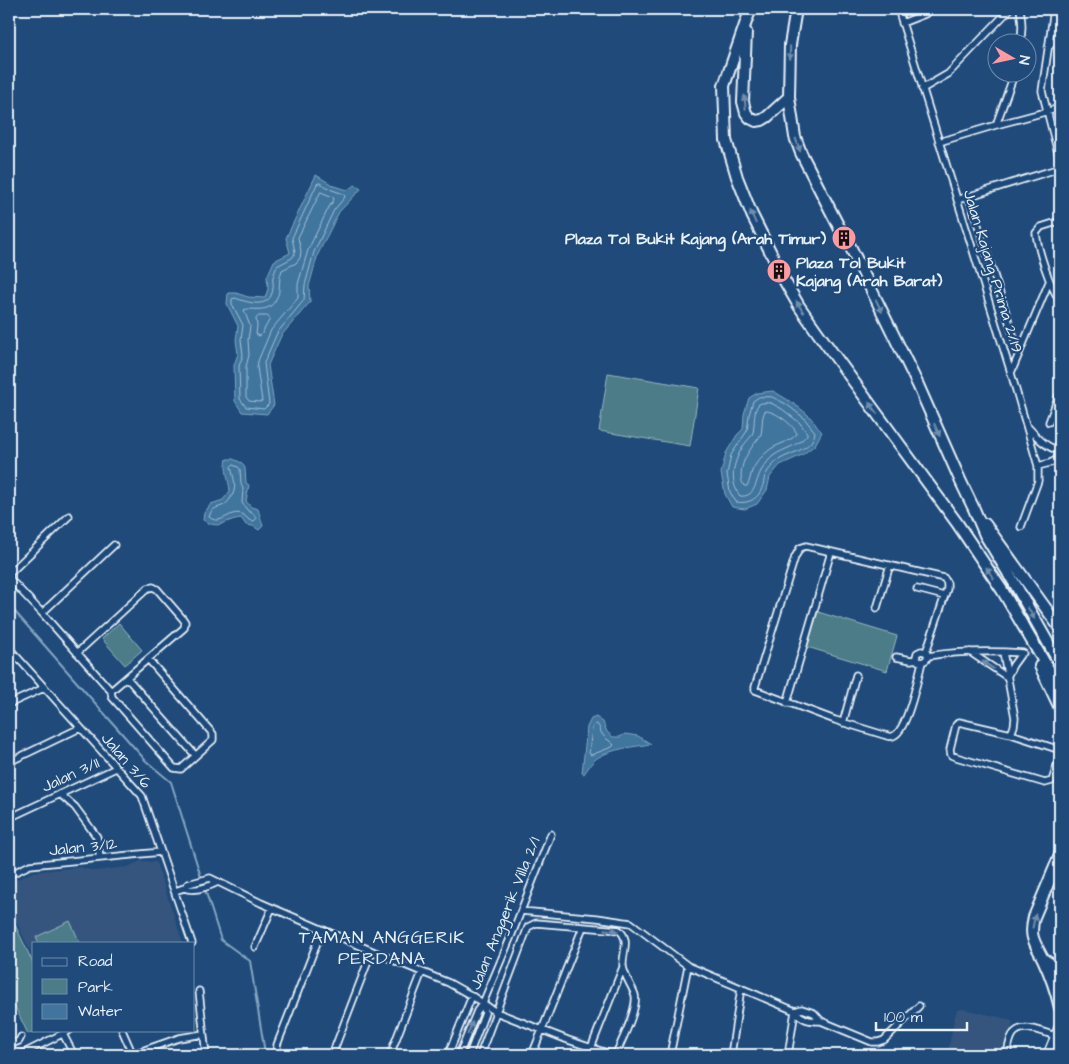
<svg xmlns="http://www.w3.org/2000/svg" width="1069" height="1064" viewBox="0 0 1069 1064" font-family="'Architects Daughter',sans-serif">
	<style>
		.built { fill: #34557e }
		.green { fill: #4b7c88; stroke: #9ab6c0 }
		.water { fill: #41749e; stroke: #84a6c2 }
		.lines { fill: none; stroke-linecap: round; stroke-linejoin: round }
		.shore { stroke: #a5bfd4; stroke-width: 1 }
		.stream { stroke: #84a6c2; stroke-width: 2 }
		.minor-tunnel { stroke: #3d638d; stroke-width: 5.5; stroke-dasharray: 5.5 3; stroke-linecap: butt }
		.motorway-tunnel { stroke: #3d638d; stroke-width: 10; stroke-dasharray: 10 5; stroke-linecap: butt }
		.minor-casing { stroke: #e8f1f8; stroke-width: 9 }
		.primary-casing { stroke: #e8f1f8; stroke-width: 12 }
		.motorway-casing { stroke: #e8f1f8; stroke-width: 14 }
		.minor { stroke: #1f4a7a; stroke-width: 5.5 }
		.primary { stroke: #1f4a7a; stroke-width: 9 }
		.motorway { stroke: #1f4a7a; stroke-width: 10 }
		.oneway { fill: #6f8dac }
		.labels { text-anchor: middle; stroke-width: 4.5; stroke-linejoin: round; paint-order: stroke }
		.poi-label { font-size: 16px; font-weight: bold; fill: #e8f1f8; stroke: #1f4a7a; text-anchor: end }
		.street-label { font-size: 16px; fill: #e8f1f8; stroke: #1f4a7a }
		.neighbourhood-label { font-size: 18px; letter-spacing: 1px; fill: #e8f1f8; stroke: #1f4a7a }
	</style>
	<rect width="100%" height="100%" fill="#1f4a7a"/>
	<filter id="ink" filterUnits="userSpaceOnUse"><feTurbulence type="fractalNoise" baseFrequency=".02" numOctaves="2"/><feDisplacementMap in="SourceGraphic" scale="10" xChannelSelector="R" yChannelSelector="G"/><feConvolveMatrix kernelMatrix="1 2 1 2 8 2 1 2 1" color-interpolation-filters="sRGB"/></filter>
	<g filter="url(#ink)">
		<path class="built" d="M141,861l15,1 27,81h-149v16l-25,-53v-23l24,-11 47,-5 14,4 33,-4z
			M963,1009l45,10 5,3 -9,33h-57l8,-39 2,-6z"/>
		<path class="green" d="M608,373l91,15 -9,58 -91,-15z
			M818,612l79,24 -10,35 -80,-24z
			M119,623l23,27 -17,15 -23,-26z
			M9,912l25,53v65h2l-8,4 -19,-40z
			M70,921l10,22h-41l-3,-6z"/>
		<path class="water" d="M316,175l18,11 13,4 8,-5 6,4 -22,23 -21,42 -9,32 1,16 -29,34 -13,29 6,40 -7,9 -25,-2 -7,-11 -1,-36 4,-11 -2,-14 2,-14 -11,-22 1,-11h8l12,4 17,1 3,-9 -1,-12 7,-16 16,-8 -4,-15z
			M773,391c12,7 24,14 34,23 6,5 9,13 15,18l-7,13 -13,10 -22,10 -10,12 -3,13 -10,14 -12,5 -13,-2 -7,-13 -4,-21 5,-20 11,-18 6,-6 1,-15 5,-16 8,-5z
			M227,459h6l9,4 3,5 1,15 3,2 -3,16 5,6 7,2 5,17 -4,4 -6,-4 -7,-1 -5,-7c-18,2 -20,13 -38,2l1,-7 7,-9 12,-4 7,-9c-1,-11 -6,-22 -3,-32z
			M596,717l7,5 4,10 6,5h7l5,-3 13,2 13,8c-17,3 -38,4 -54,14 -5,4 -9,10 -13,16l-2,-1 5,-46 4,-8z"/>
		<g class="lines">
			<path class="shore" d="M320,183l12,7 12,4 1,3 -11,13 -20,42 -9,33 -1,15 -27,33 -13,30 5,41 -5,5 -18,-2 -6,-8 -1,-33 4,-11 -2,-15 2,-15 -11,-21v-5l3,-1c14,5 36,12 38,-10 1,-3 -1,-7 0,-11 1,-4 3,-8 4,-11l15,-8 2,-3 1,-3 -3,-14 25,-54z
				M321,192l12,5 1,3 -5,7 -21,43 -10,34v14l-27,32 -13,31 -1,6 5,34 -2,1 -11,-1 -3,-4v-30l3,-12 -1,-15 2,-14 -6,-16 2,-1c14,0 25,3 31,-12 1,-2 2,-4 2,-7 1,-9 0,-11 3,-20l14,-7 4,-5 1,-7 -3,-13z
				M259,316h9l2,3 -9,16 -2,1 -3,-2 1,-8 -1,-7z
				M772,397l14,7 18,14 11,14c-2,19 -27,20 -39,30 -3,3 -8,8 -10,12 -2,3 -2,8 -3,11 -4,14 -14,19 -27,17l-6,-10 -3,-18 4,-19 16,-24 2,-16 4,-14 6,-4z
				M771,403l11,6 18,14 7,10v2c-10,12 -23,13 -34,21 -4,3 -7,8 -10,12 -8,10 -6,30 -23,28 -12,-16 -6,-36 4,-51 3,-5 8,-8 9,-13 2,-7 0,-23 6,-28 3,-2 9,-1 12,-1z
				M765,411c9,-1 29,14 32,23 -8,9 -22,10 -30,18 -6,5 -12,12 -15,19 -2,6 -2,10 -5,15h-3c-7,-12 0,-28 8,-39 3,-5 7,-8 9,-13 2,-8 0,-16 4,-23z
				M233,465l5,2 2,2 1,15 2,5 -1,14 6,8 6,3 2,5 -2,2 -5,-1c-16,-19 -26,9 -40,-3 3,-10 7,-8 15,-12 3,-2 4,-3 6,-6 8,-11 4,-19 1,-32z
				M597,724c3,3 3,7 5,10 3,5 9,7 12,11l-2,2 -21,8 -2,-2 3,-24 2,-4z"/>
			<path class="stream" d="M9,605l137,156 25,21 50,158 29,21 15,92 4,2"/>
			<path class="minor-tunnel" d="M1023,653h37"/>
			<path class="motorway-tunnel" d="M840,229l10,17
				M775,261l9,19"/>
			<defs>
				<path id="minor" d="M898,9l113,364 27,93v15l-17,46
					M1020,9c2,12 3,21 0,33
					M1054,9l-12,82 18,70
					M1053,14l7,5
					M902,23l23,-9 7,-5
					M1048,48l12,-13
					M922,89l26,-15 62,-65
					M996,125l19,-53
					M939,142l57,-17 64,-17
					M969,197l50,156
					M957,200l103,-32
					M1060,221l-19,6 -5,6c2,17 14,54 24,68
					M1011,373l38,-91
					M1049,422l11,-30
					M1027,426c10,11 18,21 33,25
					M1038,466l12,-3 10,-5
					M9,574l60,-58
					M9,578l33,35 69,78 1,6 62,71 7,1 32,-29v-6l-65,-75
					M917,589l27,7
					M877,608l13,-43
					M42,613l72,-68
					M9,648l133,148 50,147
					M970,652l37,25
					M1003,652l12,66 -1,8 -3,8
					M77,653l71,-65 5,-1 4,2 26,30 2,3 -1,6 -73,63
					M928,656l-2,-4 -5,-1 -4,2 -1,4 2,4 4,1 4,-2 2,-4c32,-5 63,-5 95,-3
					M896,657l15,3 6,-1
					M922,662c-4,16 -14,65 -27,73 -4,3 -7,1 -11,0l-49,-15 -80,-30v-3l40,-130 5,-9 6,-2 138,32 3,5v6l-21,63
					M1008,675l5,-10 8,-11
					M127,678l68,77
					M787,703l44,-151
					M9,704l35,-16
					M843,723l13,-48
					M1060,754l-3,-5 -46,-15 -52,-12 -3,3 -6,24 1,6 5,2 89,26 7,-2 8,-25
					M9,762l71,-34
					M60,794l15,13 22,30 3,21
					M9,818l107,-50
					M9,875l21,-10 131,-13
					M184,888c10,4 24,-1 34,-6
					M175,891l9,-3 4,-4 22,-6 51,25 139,60 49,20 23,13 24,16 72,28 42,14h6c6,-14 22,-45 19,-59 -3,-9 -11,-19 -12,-29 -1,-13 8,-26 -4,-36l-83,-7 -8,4 -48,128
					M521,911l76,7 34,5 57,43 107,45c8,9 14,10 26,10
					M255,947l17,-39
					M199,991l7,64
					M795,1011l7,-2 12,4 7,8 51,21h6l6,-2 35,-34
					M122,1030l11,25
					M63,1034l11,21
					M9,1045l10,-4 2,-4
					M591,1048l32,-81
					M279,1052l-2,-3v-4l45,-115
					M133,1054l46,-16 24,-4
					M20,1055l50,-25
					M332,1055l40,-104
					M390,1055l32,-83
					M448,1055l24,-59
					M459,1055l18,-44 6,-8 29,-69 39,-100
					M469,1055l16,-42 -2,-10
					M532,1055l51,-128
					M670,1055l18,-89
					M731,1055l10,-67
					M788,1055l7,-44
					M1007,1055c1,-6 2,-13 5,-19 9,-16 31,-3 44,0"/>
				<path id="primary" d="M1048,1055l12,-29
					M1056,1055l4,-8"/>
				<path id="motorway" d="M751,9l-4,10 -23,67 2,54 11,37 15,38 23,46
					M796,9l-6,36 -1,52 6,40 6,16 39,76
					M746,32l-3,70 3,11 4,5 6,3 6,-1 5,-3 22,-20
					M850,246l68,139 43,97 13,27 11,26 31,51 44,78
					M784,280l15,26 19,27 139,190 45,67 58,99
					M985,524l75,104
					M1040,666l20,42
					M1060,855l-26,62c-5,20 0,24 9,42 7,15 13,32 17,49
					M1043,959l17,11"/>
			</defs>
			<use href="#minor" class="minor-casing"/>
			<use href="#primary" class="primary-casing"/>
			<use href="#motorway" class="motorway-casing"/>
			<use href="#minor" class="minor"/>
			<use href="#primary" class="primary"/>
			<use href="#motorway" class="motorway"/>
		</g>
		<defs><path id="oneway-solid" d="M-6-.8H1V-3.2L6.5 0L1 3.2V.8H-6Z" transform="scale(1.25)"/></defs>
		<g class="oneway">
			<use href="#oneway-solid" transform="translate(790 53) rotate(91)"/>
			<use href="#oneway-solid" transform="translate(745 102) rotate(-95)"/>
			<use href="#oneway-solid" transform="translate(798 145) rotate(70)"/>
			<use href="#oneway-solid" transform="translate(753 217) rotate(-114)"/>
			<use href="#oneway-solid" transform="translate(879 306) rotate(64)"/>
			<use href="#oneway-solid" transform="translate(800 307) rotate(-122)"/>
			<use href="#oneway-solid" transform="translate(873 408) rotate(-126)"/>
			<use href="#oneway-solid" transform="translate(937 430) rotate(66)"/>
			<use href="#oneway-solid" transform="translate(990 573) rotate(-124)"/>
			<use href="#oneway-solid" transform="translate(1031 613) rotate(60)"/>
			<use href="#oneway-solid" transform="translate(988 665) rotate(-146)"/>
			<use href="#oneway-solid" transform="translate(1034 921) rotate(-78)"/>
			<use href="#oneway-solid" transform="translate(611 930) rotate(6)"/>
			<use href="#oneway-solid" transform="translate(470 1028) rotate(-69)"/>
		</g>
	</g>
	<defs>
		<symbol id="building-disc" viewBox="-11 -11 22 22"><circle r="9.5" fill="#ff9aa2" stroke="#1f4a7a"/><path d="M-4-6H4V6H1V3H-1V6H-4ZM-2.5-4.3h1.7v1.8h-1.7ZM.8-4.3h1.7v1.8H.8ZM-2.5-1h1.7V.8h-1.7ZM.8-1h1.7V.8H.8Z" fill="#111"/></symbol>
	</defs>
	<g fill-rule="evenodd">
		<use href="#building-disc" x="830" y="224" width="28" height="28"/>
		<use href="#building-disc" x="765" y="257" width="28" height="28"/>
	</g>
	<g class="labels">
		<g class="poi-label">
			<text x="826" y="244">Plaza Tol Bukit Kajang (Arah Timur)</text>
			<text x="796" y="268" text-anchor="start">Plaza Tol Bukit<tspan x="796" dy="18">Kajang (Arah Barat)</tspan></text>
		</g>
		<g class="street-label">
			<text transform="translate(994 271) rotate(73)" y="6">Jalan Kajang Prima 2/19</text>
			<text transform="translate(127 760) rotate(49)" y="6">Jalan 3/6</text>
			<text transform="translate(70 774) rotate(-25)" y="6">Jalan 3/11</text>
			<text transform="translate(83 846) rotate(-6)" y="6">Jalan 3/12</text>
			<text transform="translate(504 913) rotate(-68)" y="6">Jalan Anggerik Villa 2/1</text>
		</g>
		<g class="neighbourhood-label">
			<text x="382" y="943">TAMAN ANGGERIK<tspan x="382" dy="21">PERDANA</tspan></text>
		</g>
	</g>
	<rect width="1069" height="1064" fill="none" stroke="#1f4a7a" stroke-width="30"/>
	<rect x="15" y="15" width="1039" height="1034" fill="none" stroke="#e8f1f8" stroke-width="2" filter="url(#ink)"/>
	<rect x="32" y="942" width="162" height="90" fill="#1f4a7a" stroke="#6f8dac"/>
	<rect x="42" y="958" width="25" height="8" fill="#1f4a7a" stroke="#6f8dac"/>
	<text x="78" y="966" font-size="15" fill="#e8f1f8">Road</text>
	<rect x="42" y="979" width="25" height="15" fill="#4b7c88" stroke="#6f8dac"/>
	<text x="78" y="992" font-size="15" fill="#e8f1f8">Park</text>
	<rect x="42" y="1004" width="25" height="15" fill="#41749e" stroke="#6f8dac"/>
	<text x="78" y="1016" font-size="15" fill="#e8f1f8">Water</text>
	<g transform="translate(1012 58) rotate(99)"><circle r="24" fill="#1f4a7a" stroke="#6f8dac"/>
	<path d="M0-4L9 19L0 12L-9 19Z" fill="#ff9aa2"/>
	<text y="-8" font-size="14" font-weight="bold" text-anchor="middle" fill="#e8f1f8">N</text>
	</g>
	<path d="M876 1022v8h91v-8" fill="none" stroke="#e8f1f8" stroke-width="2.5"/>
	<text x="884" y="1022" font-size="15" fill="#e8f1f8" stroke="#1f4a7a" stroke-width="4" paint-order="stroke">100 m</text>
</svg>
